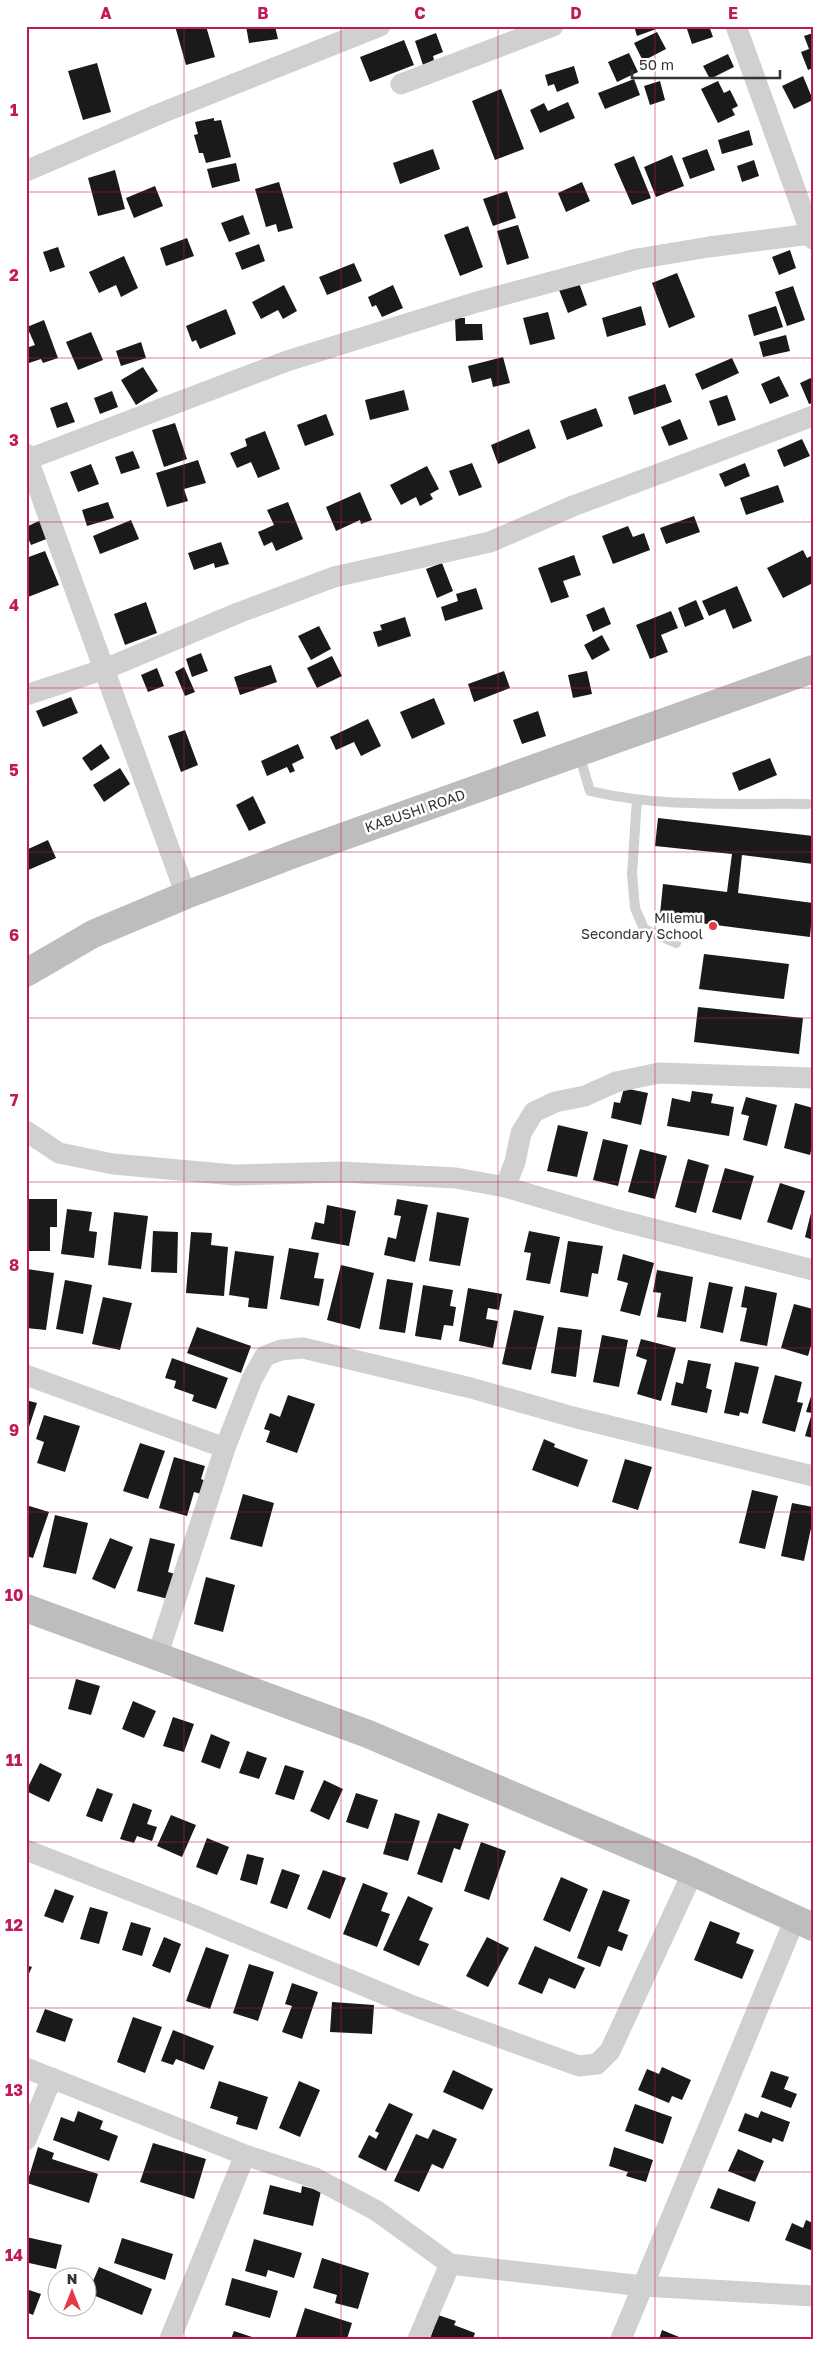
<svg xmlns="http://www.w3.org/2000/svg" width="839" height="2365" viewBox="0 0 839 2365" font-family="'Golos Text',sans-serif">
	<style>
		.building { fill: #1a1a1a }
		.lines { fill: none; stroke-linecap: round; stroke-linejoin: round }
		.lane { stroke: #d0d0d0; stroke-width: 10 }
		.street { stroke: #d0d0d0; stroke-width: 21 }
		.secondary { stroke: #bdbdbd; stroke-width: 28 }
		.grid { fill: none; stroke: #c2185b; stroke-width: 1; stroke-opacity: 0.55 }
		.poi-dot { fill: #e63946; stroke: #fff; stroke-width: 2 }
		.labels { text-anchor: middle; stroke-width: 5; stroke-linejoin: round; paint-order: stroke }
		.street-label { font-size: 14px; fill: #333; stroke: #fff }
		.poi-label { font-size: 14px; fill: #333; stroke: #fff; text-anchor: end }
		.neatline { fill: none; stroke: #c2185b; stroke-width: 2 }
		.grid-label { font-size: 16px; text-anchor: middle; font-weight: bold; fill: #c2185b }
	</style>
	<rect width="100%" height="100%" fill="#fff"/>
	<path class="building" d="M175,26h31l9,31 -29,8z
		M246,26h29l3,13 -29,4z
		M634,26h24l1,2 -22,8z
		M686,26h23l4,11 -21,7z
		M657,32l9,17 -23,12 -9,-18z
		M436,33l7,19 -10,4 1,4 -11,5 -8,-24z
		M813,33v35l-5,2 -7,-18 8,-3 -5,-13z
		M404,40l10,25 -44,17 -10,-25z
		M629,53l9,19 -21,10 -9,-20z
		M728,54l6,13 -24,12 -7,-13z
		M97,63l14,49 -28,8 -15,-49z
		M574,66l5,17 -22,9 -3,-8 -6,2 -3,-11z
		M803,76l10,24 -19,9 -12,-23z
		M634,79l6,16 -35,14 -7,-16z
		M660,81l5,19 -15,5 -6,-19z
		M718,81l6,12 6,-3 8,16 -6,3 3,6 -17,8 -17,-34z
		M501,89l23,60 -29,11 -23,-59z
		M568,102l7,16 -35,15 -10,-23 14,-7 4,8z
		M214,118v3l7,-1 10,37 -25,6 -3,-10h-4l-5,-18 4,-1 -3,-12z
		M749,130l4,15 -31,9 -4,-14z
		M433,149l7,20 -40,15 -7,-21z
		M707,149l8,21 -25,9 -8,-21z
		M672,155l12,31 -28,11 -12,-30z
		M634,156l17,42 -19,7 -18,-41z
		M754,160l5,16 -17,6 -5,-16z
		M236,163l4,18 -28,7 -5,-19z
		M115,170l10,39 -27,7 -10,-38z
		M279,182l14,46 -15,4 -2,-8 -10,3 -11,-38z
		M582,182l8,19 -24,11 -8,-19z
		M155,186l8,20 -29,12 -8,-20z
		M507,191l9,27 -23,8 -10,-27z
		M243,215l7,19 -21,8 -8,-19z
		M518,225l11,33 -22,7 -10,-34z
		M468,226l15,41 -23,9 -16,-41z
		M187,238l7,18 -28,10 -6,-18z
		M259,244l6,17 -23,9 -7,-17z
		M58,247l7,20 -15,5 -7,-20z
		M790,250l6,18 -17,7 -7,-18z
		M124,256l14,32 -17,9 -5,-12 -17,8 -10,-21z
		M354,263l8,18 -35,14 -8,-18z
		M677,273l18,44 -26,11 -17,-45z
		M579,283l8,22 -19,8 -9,-23z
		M284,285l13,26 -14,8 -5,-9 -17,9 -9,-17z
		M393,285l10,23 -21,9 -6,-12 -4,2 -4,-10z
		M793,286l12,34 -18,6 -12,-34z
		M641,306l5,19 -39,12 -5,-19z
		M776,306l7,21 -29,9 -6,-21z
		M226,309l10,25 -36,15 -4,-9 -4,2 -6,-16z
		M548,312l7,27 -25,6 -7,-27z
		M455,318h10v6h17l1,16 -27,1z
		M44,320l14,38 -15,5 -2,-4 -12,4 -3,-15 9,-3 -8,-18z
		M91,332l12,28 -25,10 -12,-28z
		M786,335l4,16 -27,6 -4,-15z
		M141,342l5,16 -25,8 -5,-15z
		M503,357l7,26 -17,4 -2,-9 -19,5 -4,-17z
		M732,358l7,15 -37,17 -7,-16z
		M143,367l15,24 -22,14 -15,-25z
		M779,376l10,20 -19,8 -9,-20z
		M813,377v26l-4,1 -9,-21z
		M665,384l7,18 -38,13 -6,-18z
		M404,390l5,20 -39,10 -5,-20z
		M112,391l6,16 -18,7 -6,-16z
		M727,395l9,25 -18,6 -9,-25z
		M67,402l8,20 -18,6 -7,-20z
		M596,408l7,18 -36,14 -7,-19z
		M326,414l8,21 -29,11 -8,-21z
		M680,419l8,20 -19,7 -8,-19z
		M175,423l12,36 -23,8 -12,-37z
		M529,429l7,19 -38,16 -7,-19z
		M265,431l15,38 -22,9 -7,-16 -14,6 -7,-15 17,-7 -2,-7z
		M802,439l8,17 -26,11 -7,-17z
		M133,451l7,17 -19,6 -6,-17z
		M198,460l8,23 -22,6 4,12 -21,6 -11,-34z
		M472,463l10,24 -23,9 -10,-25z
		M745,463l5,13 -25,11 -6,-13z
		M91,464l8,20 -21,8 -8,-20z
		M427,466l12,23 -9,5 3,5 -13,7 -4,-9 -15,8 -11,-20z
		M778,485l6,17 -38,13 -6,-17z
		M360,492l12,28 -11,4 -1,-4 -24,11 -10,-24z
		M108,502l6,16 -27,8 -5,-16z
		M288,502l15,37 -27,12 -4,-9 -8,4 -6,-14 16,-7 -7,-15z
		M694,516l6,16 -34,12 -6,-16z
		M41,520l8,18 -18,7 -5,-12v-6z
		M131,520l8,19 -39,15 -7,-18z
		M628,526l5,11 11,-4 6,17 -37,14 -11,-28z
		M221,542l8,22 -14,4 -1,-5 -20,7 -6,-17z
		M803,550l4,8 6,-3v28l-30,15 -16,-30z
		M45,551l14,34 -31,12 -2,-5v-34z
		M574,555l7,20 -18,6 6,16 -18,6 -13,-35z
		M442,563l11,28 -16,7 -11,-29z
		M737,586l15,35 -19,8 -8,-20 -16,7 -7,-15z
		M476,588l7,21 -38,12 -4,-14 17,-6 -2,-7z
		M696,600l8,19 -19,8 -7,-19z
		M146,602l11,31 -32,12 -11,-31z
		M604,607l7,17 -18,8 -7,-17z
		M671,611l7,17 -17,7 7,17 -18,7 -14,-34z
		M405,617l6,19 -33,11 -5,-15 9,-2 -2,-5z
		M319,626l12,23 -20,11 -13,-24z
		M602,635l8,15 -18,10 -8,-15z
		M201,653l7,18 -16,6 -6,-18z
		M332,656l10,20 -25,12 -10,-20z
		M271,665l6,17 -37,13 -6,-18z
		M184,667l11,25 -10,4 -10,-24z
		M157,668l7,18 -16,6 -7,-17z
		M504,671l6,17 -36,14 -6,-18z
		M587,671l5,23 -19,4 -5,-23z
		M71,697l7,16 -35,14 -7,-16z
		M434,698l11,26 -33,15 -12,-27z
		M538,711l8,25 -24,8 -9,-24z
		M368,719l13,27 -20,10 -7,-14 -18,8 -6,-13z
		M185,730l13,35 -17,7 -13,-36z
		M101,744l9,14 -19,13 -9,-13z
		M298,744l6,14 -12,6 3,7 -5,2 -3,-6 -20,9 -6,-15z
		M770,758l7,17 -38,16 -7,-18z
		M120,768l10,16 -26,18 -11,-17z
		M253,796l13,27 -17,8 -13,-26z
		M658,818l155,18v28l-71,-9 -4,38 75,10 -3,34 -110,-14 1,-4 -41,-5 3,-30 64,8 5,-38 -77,-8z
		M48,840l8,18 -30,13v-21z
		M704,954l85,10 -5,35 -85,-10z
		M698,1007l105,11 -4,36 -105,-12z
		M624,1088l24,5 -7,32 -30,-7 3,-16 6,1z
		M692,1091l21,3 -2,9 23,4 -5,29 -62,-10 5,-28 18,4z
		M746,1097l31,8 -10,41 -24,-6 6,-24 -8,-2z
		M795,1103l18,5v34l-3,13 -26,-7z
		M558,1125l30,7 -11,45 -30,-6z
		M603,1139l25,6 -10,41 -25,-6z
		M640,1149l27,7 -12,43 -27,-7z
		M688,1159l21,6 -13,48 -21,-6z
		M725,1168l29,8 -13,44 -29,-8z
		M780,1183l25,8 -13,39 -25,-8z
		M26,1199h31v28h-7v24h-24z
		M397,1199l31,6 -13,57 -31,-7 4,-18 8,2 5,-23 -7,-1z
		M327,1205l29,6 -7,35 -38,-7 4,-17 9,2z
		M67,1209l25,3 -3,19 8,1 -3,26 -33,-4z
		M812,1209h1v31l-8,-3z
		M114,1212l34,4 -7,53 -33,-4z
		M437,1212l32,6 -9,48 -31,-5z
		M153,1231l25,1 -1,41 -26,-1z
		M529,1231l31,6 -10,47 -24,-4 5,-27 -7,-1z
		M191,1232l21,1 -1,12 17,2 -4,49 -38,-3z
		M568,1241l35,5 -5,28 -6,-1 -4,24 -28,-5z
		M289,1248l30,5 -5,25 10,1 -5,27 -39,-7z
		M235,1251l39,5 -7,53 -19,-2 1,-9 -20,-3z
		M623,1254l31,9 -14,53 -20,-5 8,-28 -11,-3z
		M341,1265l33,8 -14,56 -33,-9z
		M27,1269l27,4 -8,57 -20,-2z
		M657,1270l36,7 -7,45 -29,-5 4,-24 -8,-1z
		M387,1279l26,4 -8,50 -26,-4z
		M65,1280l27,5 -9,49 -27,-5z
		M709,1282l24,5 -10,46 -23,-5z
		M423,1285l30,5 -3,16 6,1 -3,19 -9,-1 -3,15 -26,-4z
		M745,1286l32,7 -10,53 -27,-5 7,-33 -6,-1z
		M468,1288l34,6 -3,16 -11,-2 -2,11 12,2 -5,27 -34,-7z
		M103,1297l29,6 -12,47 -28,-6z
		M794,1304l19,5v30l-5,17 -27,-8z
		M514,1310l30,6 -13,54 -29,-6z
		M197,1327l54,19 -10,27 -54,-20z
		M558,1327l24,3 -6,47 -25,-4z
		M602,1335l26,5 -9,47 -26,-5z
		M641,1339l35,9 -15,53 -24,-7 10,-34 -11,-4z
		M172,1358l56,20 -12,31 -24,-8 2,-6 -20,-7 2,-7 -11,-3z
		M688,1360l23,4 -5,24 6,2 -5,23 -36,-8 5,-23 7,2z
		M735,1362l24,5 -11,47 -8,-2 -1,4 -15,-3z
		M775,1375l27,7 -5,20 6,1 -8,29 -33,-9z
		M812,1393h1v45l-8,-2 7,-23 -6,-1z
		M288,1395l27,9 -18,49 -31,-11 4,-11 -6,-2 6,-16 10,4z
		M26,1400l11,3 -10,30h-1z
		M44,1415l36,11 -15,46 -28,-9 7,-21 -8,-3z
		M544,1439l11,5 -1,3 34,13 -10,27 -46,-17z
		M140,1443l25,8 -17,48 -25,-8z
		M174,1457l31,9 -4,13 7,3 -3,13 -11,-3 -7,24 -28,-8z
		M625,1459l27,8 -14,43 -26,-8z
		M752,1490l26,6 -13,53 -26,-6z
		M243,1494l31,9 -12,44 -32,-8z
		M792,1503l21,4v12l-9,42 -23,-5z
		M26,1505l23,7 -16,46 -7,-2z
		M55,1515l33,8 -12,51 -33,-7z
		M110,1538l23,9 -18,42 -23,-10z
		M150,1538l25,6 -7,28 7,2 -7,25 -31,-8z
		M206,1577l29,8 -12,47 -29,-8z
		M76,1679l24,7 -9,29 -23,-6z
		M133,1701l23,10 -12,27 -22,-9z
		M173,1717l21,7 -10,28 -21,-6z
		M211,1734l19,8 -10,27 -19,-7z
		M247,1751l20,7 -8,21 -20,-6z
		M40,1763l22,11 -13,28 -23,-11z
		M285,1765l19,6 -10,29 -19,-6z
		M324,1780l19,9 -14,31 -19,-9z
		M97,1788l16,6 -11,28 -16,-6z
		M356,1793l22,7 -10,29 -22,-7z
		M133,1803l19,7 -5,14 10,3 -5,14 -15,-5 -3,7 -14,-4z
		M395,1813l25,8 -12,40 -25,-7z
		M438,1813l31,11 -9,26 -6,-2 -12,35 -25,-9z
		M171,1815l25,10 -14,32 -25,-11z
		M207,1838l22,9 -12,28 -21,-8z
		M481,1842l25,9 -17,49 -25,-9z
		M247,1854l17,4 -7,27 -17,-5z
		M282,1869l18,6 -13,34 -17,-6z
		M323,1870l23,8 -16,41 -23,-10z
		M561,1877l27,12 -18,43 -27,-12z
		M363,1883l25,10 -7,18 9,3 -13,33 -34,-13z
		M55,1889l19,7 -11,27 -19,-7z
		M603,1890l27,10 -12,31 10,4 -6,16 -14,-5 -8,21 -23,-9z
		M408,1896l25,12 -14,32 10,4 -10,22 -36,-16z
		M90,1907l18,5 -9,32 -19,-5z
		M710,1921l30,12 -4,10 18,7 -12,29 -48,-19z
		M131,1922l20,6 -9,28 -20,-6z
		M164,1937l17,7 -11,29 -18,-7z
		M487,1937l22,11 -21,39 -22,-11z
		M535,1946l50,22 -10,21 -26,-11 -7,16 -24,-10z
		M206,1947l23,8 -19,54 -24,-8z
		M249,1964l25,8 -16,49 -25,-8z
		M26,1965l6,2 -6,13z
		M292,1983l26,9 -16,47 -20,-7 10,-26 -7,-2z
		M332,2002l42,3 -2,29 -42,-2z
		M45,2009l28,10 -8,23 -29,-10z
		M133,2017l29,10 -17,46 -28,-11z
		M173,2030l41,16 -10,24 -28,-11 -3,6 -12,-4z
		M662,2067l29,13 -9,20 -10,-4 -3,7 -31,-13 9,-21 12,5z
		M453,2070l40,19 -10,21 -40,-18z
		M771,2071l18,6 -5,12 13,5 -6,14 -30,-11z
		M219,2081l49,16 -11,33 -21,-6 2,-7 -28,-9z
		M299,2081l21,9 -20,47 -21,-9z
		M389,2103l24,11 -27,57 -28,-14 11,-22 7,4 3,-6 -4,-2z
		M635,2104l37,13 -9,27 -38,-13z
		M78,2111l25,10 -3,8 18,7 -9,25 -56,-21 8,-23 13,5z
		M761,2111l29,11 -7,20 -10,-4 -2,5 -33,-12 7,-18 13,5z
		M433,2129l24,10 -14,30 -11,-5 -13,28 -25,-11 22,-47 12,5z
		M153,2143l53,16 -12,40 -54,-17z
		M38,2147l16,6 -2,6 46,15 -9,29 -62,-20z
		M614,2147l39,13 -7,22 -20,-6 2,-4 -19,-6z
		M738,2149l26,12 -9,21 -27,-11z
		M270,2185l31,8 1,-7 19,5 -8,35 -50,-12z
		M718,2188l38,14 -7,20 -39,-14z
		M806,2220l7,3v28l-28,-11 7,-17 11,5z
		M26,2237l36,8 -6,24 -27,-6 -3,8z
		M122,2238l51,16 -8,26 -51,-17z
		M254,2239l48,14 -8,25 -26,-8 -2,7 -21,-6z
		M322,2258l47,15 -11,36 -23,-6 2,-8 -24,-7z
		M99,2267l53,22 -10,26 -54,-22z
		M232,2278l46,13 -8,27 -45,-13z
		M26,2289l15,5 -8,21 -7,-3z
		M305,2308l47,15 -5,16h-52z
		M438,2315l18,6 -2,4 21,8 -2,6h-43z
		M662,2330l22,9h-25z
		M234,2331l21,7v1h-24z"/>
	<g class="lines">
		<path class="lane" d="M579,754l11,37c71,17 146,12 218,13
			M637,799l-5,75 3,34 9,21 32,14"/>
		<path class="street" d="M736,26l77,213
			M401,84l152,-58
			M26,171l133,-57 221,-88
			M26,454l160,441
			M26,460l261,-99 190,-59 160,-43 72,-12 102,-13
			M26,695l79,-26 133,-56 96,-36 156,-35 83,-36 240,-90
			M813,1078l-154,-5 -43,9 -31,14 -30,6 -21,10 -13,21 -6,29 -10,25 109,32 199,51
			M26,1131l33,22 54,11 121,11 108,-3 114,6 49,9
			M26,1375l199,73
			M157,1657l68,-209 27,-69 13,-23 16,-6 22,-2 168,40 102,29 240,59
			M26,1850l167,65 215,89 171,62 18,-2 13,-13 83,-179
			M26,2068l219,87 70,23 62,33 73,53 193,22 170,10
			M26,2140l26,-62
			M170,2339l75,-184
			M418,2339l32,-75
			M621,2339l174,-420"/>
		<path class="secondary" d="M26,973l67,-39 93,-39 108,-41 519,-185
			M26,1608l342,126 325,138 120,55"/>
	</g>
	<path class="grid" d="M184,26v2313M341,26v2313M498,26v2313M655,26v2313M26,192h787M26,358h787M26,522h787M26,688h787M26,852h787M26,1018h787M26,1182h787M26,1348h787M26,1512h787M26,1678h787M26,1842h787M26,2008h787M26,2172h787"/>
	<circle class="poi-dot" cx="713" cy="926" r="5"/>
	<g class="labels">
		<g class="street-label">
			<text transform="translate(415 811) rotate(-19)" y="5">KABUSHI ROAD</text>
		</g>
		<g class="poi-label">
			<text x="703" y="923">Milemu<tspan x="703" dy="16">Secondary School</tspan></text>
		</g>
	</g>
	<rect width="839" height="2365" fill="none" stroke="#ffffff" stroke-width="55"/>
	<g transform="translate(72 2292)"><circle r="24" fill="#ffffff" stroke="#adadad"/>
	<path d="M0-4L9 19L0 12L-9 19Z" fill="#e63946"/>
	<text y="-8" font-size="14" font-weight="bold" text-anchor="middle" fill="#333333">N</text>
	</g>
	<path d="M632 70v8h148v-8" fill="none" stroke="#333333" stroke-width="2.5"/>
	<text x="639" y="70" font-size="15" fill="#333333" stroke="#ffffff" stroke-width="4" paint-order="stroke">50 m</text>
	<rect x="28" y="28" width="784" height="2310" class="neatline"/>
	<g class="grid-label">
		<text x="106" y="19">A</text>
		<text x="263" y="19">B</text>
		<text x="420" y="19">C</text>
		<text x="576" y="19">D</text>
		<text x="733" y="19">E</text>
		<text x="14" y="116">1</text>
		<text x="14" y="281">2</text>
		<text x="14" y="446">3</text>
		<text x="14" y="611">4</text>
		<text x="14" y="776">5</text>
		<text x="14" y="941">6</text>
		<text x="14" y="1106">7</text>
		<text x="14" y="1271">8</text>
		<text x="14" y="1436">9</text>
		<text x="14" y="1601">10</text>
		<text x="14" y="1766">11</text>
		<text x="14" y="1931">12</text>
		<text x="14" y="2096">13</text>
		<text x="14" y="2261">14</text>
	</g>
</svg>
